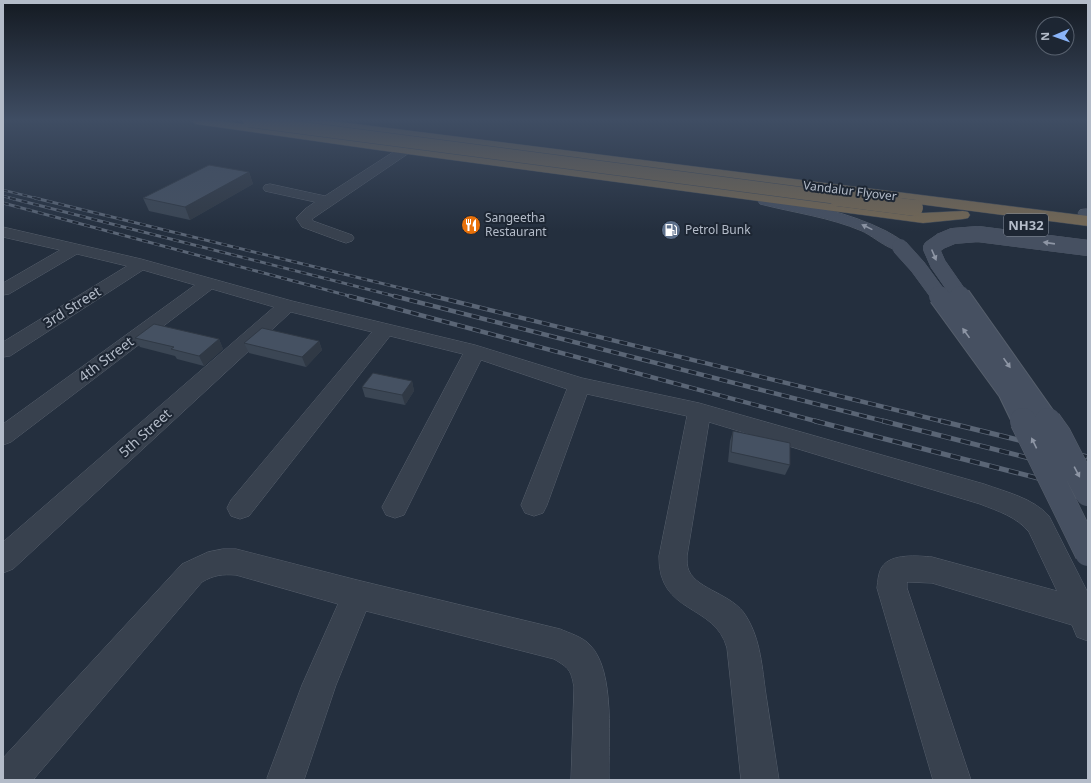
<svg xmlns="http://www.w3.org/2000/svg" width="1091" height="783" viewBox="0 0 1091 783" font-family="'Noto Sans',sans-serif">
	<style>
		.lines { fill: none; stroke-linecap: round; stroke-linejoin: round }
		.street-casing { stroke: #565f6c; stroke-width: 1 }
		.secondary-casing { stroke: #565f6c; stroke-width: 1 }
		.highway-casing { stroke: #434c59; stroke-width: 1 }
		.street { fill: #38414e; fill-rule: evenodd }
		.secondary { fill: #465061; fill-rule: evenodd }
		.highway { fill: #746855; fill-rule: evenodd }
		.rail-far3-casing { stroke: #5a6575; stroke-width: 2.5 }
		.rail-far2-casing { stroke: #5a6575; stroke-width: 3 }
		.rail-far1-casing { stroke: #5a6575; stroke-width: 4.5 }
		.rail-casing { stroke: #5a6575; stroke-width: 5 }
		.rail-far3 { stroke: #1d2633; stroke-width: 1.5; stroke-dasharray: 5; stroke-linecap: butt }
		.rail-far2 { stroke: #1d2633; stroke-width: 2; stroke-dasharray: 6; stroke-linecap: butt }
		.rail-far1 { stroke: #1d2633; stroke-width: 3; stroke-dasharray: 8; stroke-linecap: butt }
		.rail { stroke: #1d2633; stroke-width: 3.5; stroke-dasharray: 10; stroke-linecap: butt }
		.secondary-bridge-far2-casing { stroke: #565f6c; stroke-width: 16; stroke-linecap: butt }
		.secondary-bridge-far1-casing { stroke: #565f6c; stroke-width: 22; stroke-linecap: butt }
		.secondary-bridge-casing { stroke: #565f6c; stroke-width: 27; stroke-linecap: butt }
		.highway-bridge-far1-casing { stroke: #434c59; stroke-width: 13; stroke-linecap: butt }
		.highway-bridge-casing { stroke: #434c59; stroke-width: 16; stroke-linecap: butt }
		.secondary-bridge-far2 { stroke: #465061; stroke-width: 16 }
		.secondary-bridge-far1 { stroke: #465061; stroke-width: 20 }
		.secondary-bridge { stroke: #465061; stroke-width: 26 }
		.highway-bridge-far1 { stroke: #746855; stroke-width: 12 }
		.highway-bridge { stroke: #746855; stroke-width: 16 }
		.wall { fill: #3b4654 }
		.shaded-wall { fill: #303945 }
		.building { fill: #455162; stroke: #303945 }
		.oneway { fill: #8e96a5 }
		.labels { text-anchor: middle; stroke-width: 4; stroke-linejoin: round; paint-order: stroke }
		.far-street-label { font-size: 12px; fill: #b4bcc9; stroke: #1d2633 }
		.far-poi-label { font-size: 12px; fill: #b4bcc9; stroke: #1d2633; text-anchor: start }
		.shield { fill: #1d2633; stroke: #878f9c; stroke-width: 1 }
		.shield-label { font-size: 13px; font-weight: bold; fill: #b4bcc9 }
		.street-label { font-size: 14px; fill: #b4bcc9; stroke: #1d2633 }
	</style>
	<rect width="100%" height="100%" fill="#242f3e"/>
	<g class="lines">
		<defs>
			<path id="street" d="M405,146l4,1 2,3 -2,3 -97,66 1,2 39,14 2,3 -2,3 -6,2 -6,-2 -38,-14 -6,-9 9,-9 10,-7 -50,-11 -2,-3 2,-3 5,-1 55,12 76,-49z
				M3,227l138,32 151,42 183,44 107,33 117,25 285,81c22,8 49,14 65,32l39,77v48l-11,-4 -5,-12 -140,-42 -25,-1v6l64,192h-38l-56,-192c1,-7 1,-15 5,-21 9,-14 36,-11 50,-10l125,34 -28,-59c-12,-15 -31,-21 -49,-28l-271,-82 -22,134c0,5 0,11 2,15 9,19 44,23 57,45 15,24 16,52 20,79 4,28 9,57 13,85h-38l-14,-132c-12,-45 -69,-33 -68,-92l28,-140 -100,-22 -40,111 -4,8 -9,3 -9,-3 -4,-8 46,-116 -86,-29 -77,155 -9,3 -9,-3 -4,-8 81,-153 -73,-18 -141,180 -9,3 -9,-3 -4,-8 4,-8 141,-168 -81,-20 -278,257 -10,4v-31l271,-235 -62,-18 -201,153 -8,3v-21l192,-139 -52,-15 -133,86 -7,1v-15l124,-76 -50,-12 -68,40 -6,1v-12l57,-33 -57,-13z
				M223,549h13l121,31 203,49c9,4 23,8 30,16 26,26 18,99 19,135h-38l3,-93c-3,-17 -5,-19 -20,-28l-188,-48 -30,74 -32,95h-36l-1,-2 35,-93 36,-81 -102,-29c-14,-1 -22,0 -34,7l-169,198h-30v-22l179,-194 26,-12z"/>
			<path id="secondary" d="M765,197c42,7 83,15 121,34 7,4 17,9 22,16l-2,3c-14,4 -31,-13 -44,-19 -33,-14 -67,-18 -102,-27l-2,-3 2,-3z
				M1085,209h3v9l-8,-2 -2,-3 2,-3z"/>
			<path id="highway" d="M191,121h31l247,34 454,58 40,-2 5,1 2,3 -2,3 -5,1 -40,4 -545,-73 -182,-26z
				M297,121h35l756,95v10l-786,-102z"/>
		</defs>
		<use href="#street" class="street-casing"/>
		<use href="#secondary" class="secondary-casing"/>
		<use href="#highway" class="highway-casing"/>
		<use href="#street" class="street"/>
		<use href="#secondary" class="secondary"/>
		<use href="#highway" class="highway"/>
		<defs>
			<path id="rail-far3" d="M3,190l36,9
				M3,196l11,3"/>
			<path id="rail-far2" d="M10,198l388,99
				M35,198l402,99
				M3,203l350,94"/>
			<path id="rail-far1" d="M349,296l470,126
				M394,296l493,126
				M433,296l512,126"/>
			<path id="rail" d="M815,421l273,70
				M883,421l205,52
				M941,421l147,36"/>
		</defs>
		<use href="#rail-far3" class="rail-far3-casing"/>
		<use href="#rail-far2" class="rail-far2-casing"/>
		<use href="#rail-far1" class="rail-far1-casing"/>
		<use href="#rail" class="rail-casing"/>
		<use href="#rail-far3" class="rail-far3"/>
		<use href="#rail-far2" class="rail-far2"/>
		<use href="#rail-far1" class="rail-far1"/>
		<use href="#rail" class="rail"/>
		<defs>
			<path id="secondary-bridge-far2" d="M900,247l18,20 22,30
				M961,297l-23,-33 -7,-16 10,-7 12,-5 25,-2 110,14"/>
			<path id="secondary-bridge-far1" d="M939,296l69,95 15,31
				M960,296l89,126"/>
			<path id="secondary-bridge" d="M1023,421l65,132
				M1048,421l10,14 30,58"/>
			<path id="highway-bridge-far1" d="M249,121l596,78"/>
			<path id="highway-bridge" d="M837,198l78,10"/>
		</defs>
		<use href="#secondary-bridge-far2" class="secondary-bridge-far2-casing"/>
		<use href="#secondary-bridge-far1" class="secondary-bridge-far1-casing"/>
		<use href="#secondary-bridge" class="secondary-bridge-casing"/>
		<use href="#highway-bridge-far1" class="highway-bridge-far1-casing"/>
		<use href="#highway-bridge" class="highway-bridge-casing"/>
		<use href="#secondary-bridge-far2" class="secondary-bridge-far2"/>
		<use href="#secondary-bridge-far1" class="secondary-bridge-far1"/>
		<use href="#secondary-bridge" class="secondary-bridge"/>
		<use href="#highway-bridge-far1" class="highway-bridge-far1"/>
		<use href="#highway-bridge" class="highway-bridge"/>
	</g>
	<path class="wall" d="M249,172l4,12 -63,36 -41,-9 -6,-13z
		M135,338l84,1 4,10 -19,17 -27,-7 -2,-3 -35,-9z
		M319,341l3,9 -16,17 -57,-14 -5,-10z
		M412,381l2,10 -9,14 -40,-8 -3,-10z
		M733,431l57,34 -5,10 -57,-13 2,-21z"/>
	<path class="shaded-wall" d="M249,172l4,12 -63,36 -5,-13z
		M219,339l4,10 -19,17 -5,-10z
		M319,341l3,9 -16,17 -4,-10z
		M412,381l2,10 -9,14 -3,-10z"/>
	<path class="building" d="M209,165l40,7 -64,35 -42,-9z
		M154,324l65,15 -20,17 -28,-7 3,-2 -39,-9z
		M262,328l57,13 -17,16 -58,-14z
		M373,373l39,8 -10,14 -40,-8z
		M733,431l57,12v22l-59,-13z"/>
	<defs><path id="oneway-solid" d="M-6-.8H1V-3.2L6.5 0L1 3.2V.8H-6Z"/></defs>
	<g class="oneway">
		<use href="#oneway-solid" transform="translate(867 227) rotate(-154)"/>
		<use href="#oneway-solid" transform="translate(1049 243) rotate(-172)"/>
		<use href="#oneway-solid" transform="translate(934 255) rotate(67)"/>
		<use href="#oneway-solid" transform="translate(966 333) rotate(-126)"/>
		<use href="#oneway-solid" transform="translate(1007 363) rotate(55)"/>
		<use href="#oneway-solid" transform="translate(1034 443) rotate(-116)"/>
		<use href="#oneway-solid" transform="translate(1077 472) rotate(62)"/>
	</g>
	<linearGradient id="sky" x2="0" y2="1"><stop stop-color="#141a22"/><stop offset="0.52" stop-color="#3f4d63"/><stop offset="1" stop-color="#3f4d63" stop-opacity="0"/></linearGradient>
	<rect width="1091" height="231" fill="url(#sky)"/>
	<defs>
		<symbol id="restaurant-disc" viewBox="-11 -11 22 22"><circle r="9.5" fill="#e8710a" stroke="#1d2633"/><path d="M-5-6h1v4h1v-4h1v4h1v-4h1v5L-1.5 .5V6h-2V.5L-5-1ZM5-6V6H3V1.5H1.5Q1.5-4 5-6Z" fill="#fff"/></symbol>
		<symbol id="fuel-disc" viewBox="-11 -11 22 22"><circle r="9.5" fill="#5c6f8a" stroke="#1d2633"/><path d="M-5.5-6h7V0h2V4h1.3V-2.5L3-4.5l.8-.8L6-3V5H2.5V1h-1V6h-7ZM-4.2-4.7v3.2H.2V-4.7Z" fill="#fff"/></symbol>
	</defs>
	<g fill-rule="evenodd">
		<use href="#restaurant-disc" x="460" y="214" width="22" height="22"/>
		<use href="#fuel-disc" x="660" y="219" width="22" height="22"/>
	</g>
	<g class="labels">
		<g class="far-street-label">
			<text transform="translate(850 191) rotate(7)" y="4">Vandalur Flyover</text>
		</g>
		<g class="far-poi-label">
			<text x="485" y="222">Sangeetha<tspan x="485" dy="14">Restaurant</tspan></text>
			<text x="685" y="234">Petrol Bunk</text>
		</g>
		<rect class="shield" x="1004" y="214" width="44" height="22" rx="3"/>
		<g class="shield-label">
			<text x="1026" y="230">NH32</text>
		</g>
		<g class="street-label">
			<text transform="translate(72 307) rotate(-32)" y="5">3rd Street</text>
			<text transform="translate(106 359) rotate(-37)" y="5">4th Street</text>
			<text transform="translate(145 433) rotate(-42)" y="5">5th Street</text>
		</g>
	</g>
	<rect width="1091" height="783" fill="none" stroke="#b4bcc9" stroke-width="8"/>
	<g transform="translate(1055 36) rotate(268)"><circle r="19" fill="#1d2633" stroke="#59626f"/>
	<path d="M0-3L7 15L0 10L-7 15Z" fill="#8ab4f8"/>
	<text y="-6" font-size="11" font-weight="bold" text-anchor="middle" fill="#b4bcc9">N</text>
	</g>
</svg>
